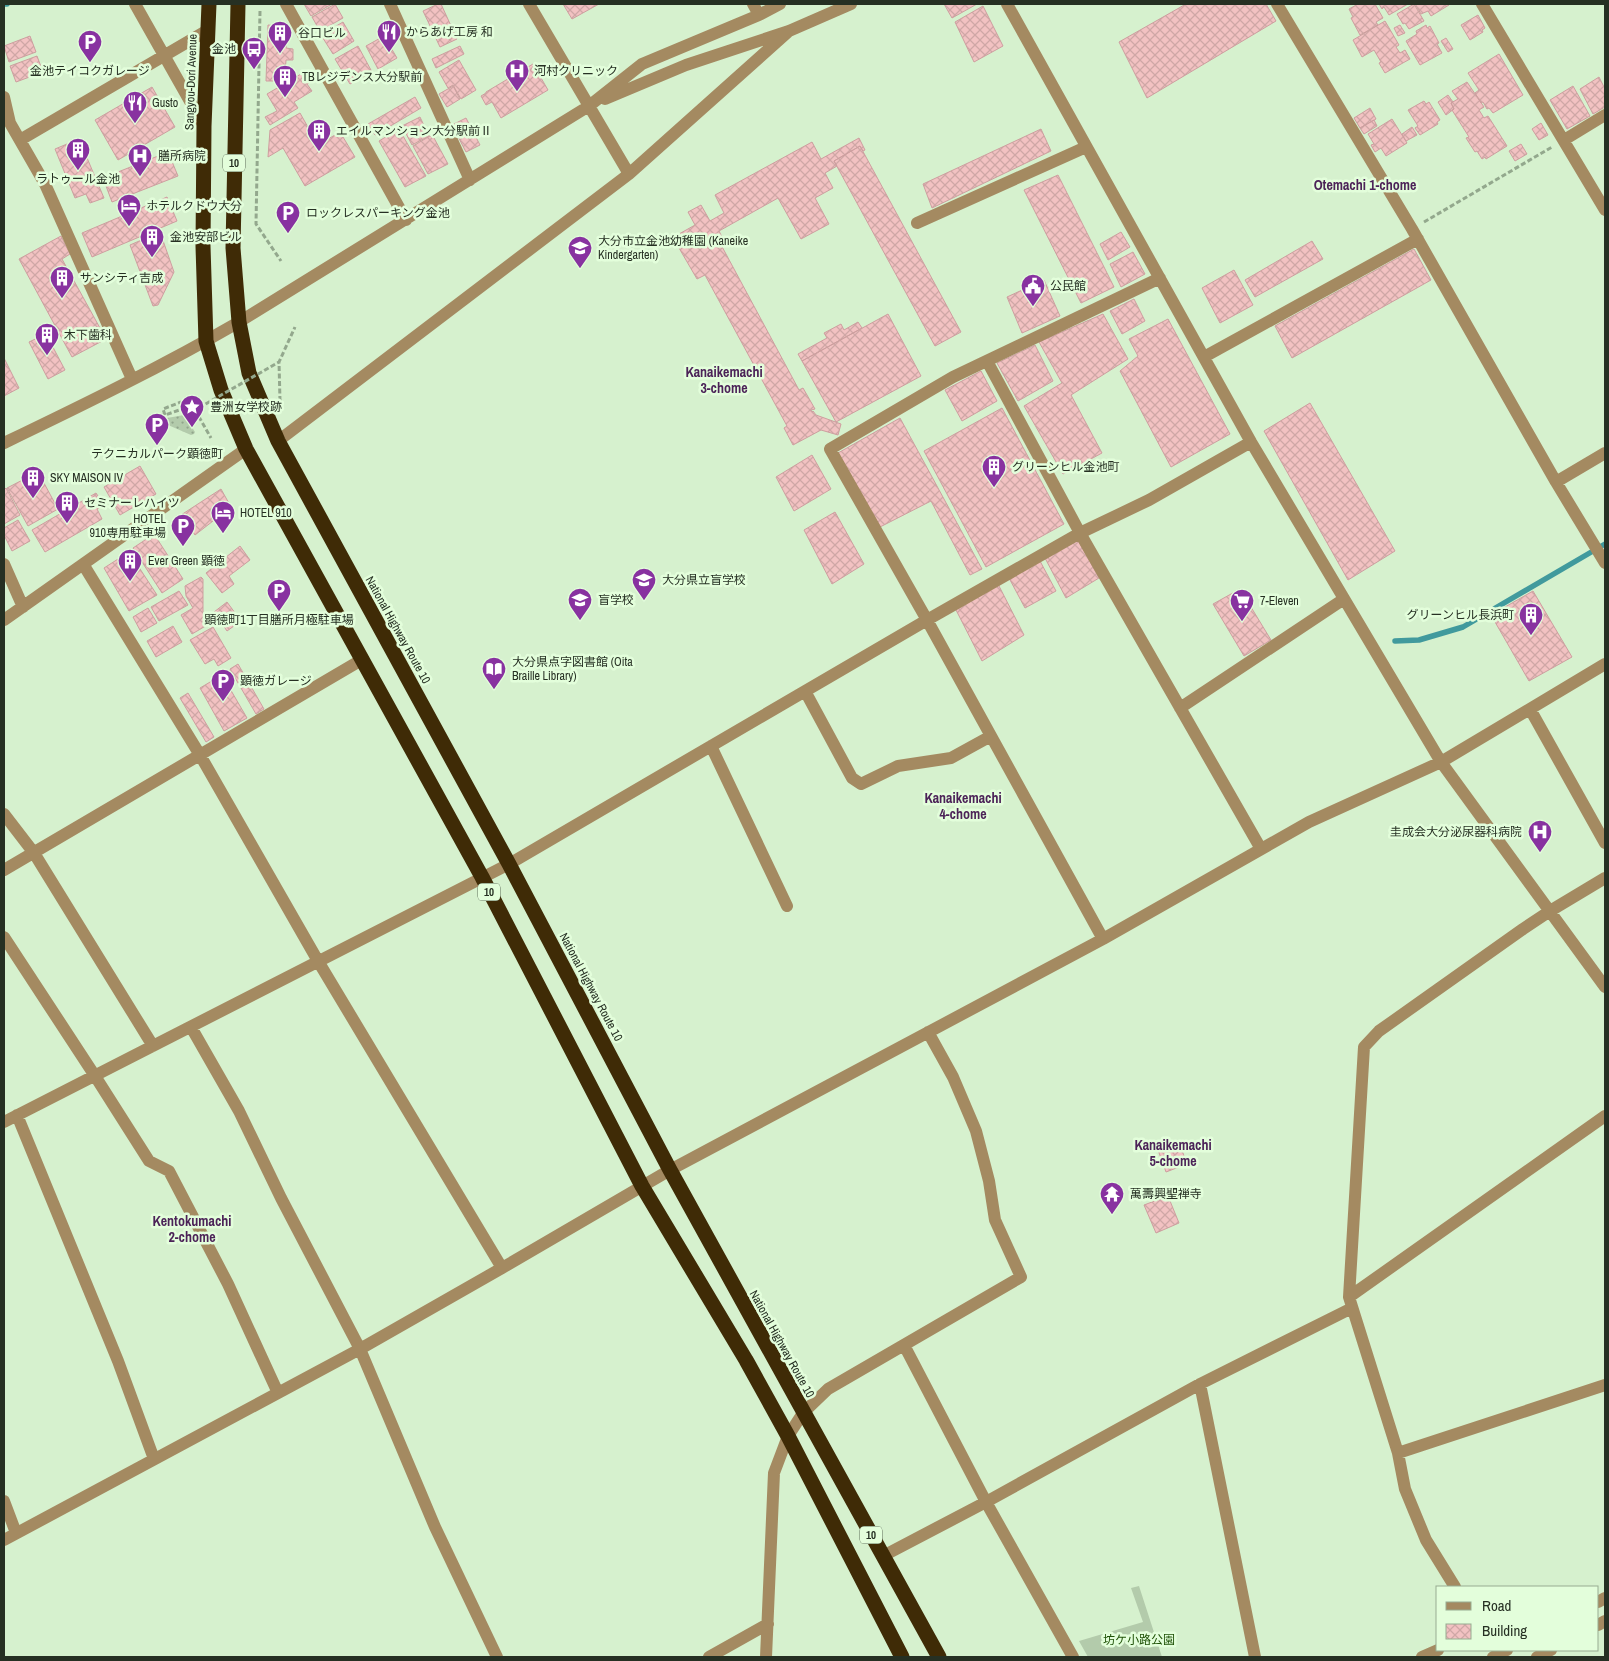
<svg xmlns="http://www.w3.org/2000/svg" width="1609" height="1661" viewBox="0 0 1609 1661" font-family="'Archivo Narrow','Noto Sans JP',sans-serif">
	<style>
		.grass { fill: url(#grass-dots) }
		.park { fill: #b3cbab }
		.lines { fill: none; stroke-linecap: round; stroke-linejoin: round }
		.stream { stroke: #419a9d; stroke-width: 5.5 }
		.building { fill: url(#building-cross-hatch); stroke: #cd9f9f }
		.path { stroke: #93a88d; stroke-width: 3; stroke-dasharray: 5 2.5; stroke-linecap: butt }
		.minor { stroke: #a48a61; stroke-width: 12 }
		.highway { stroke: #3f2b06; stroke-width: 15 }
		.path-bridge { stroke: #93a88d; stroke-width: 3; stroke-dasharray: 5 2.5; stroke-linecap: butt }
		.labels { text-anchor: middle; stroke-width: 5; stroke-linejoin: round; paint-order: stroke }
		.shield { fill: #e3fedb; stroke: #5f6e5a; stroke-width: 1 }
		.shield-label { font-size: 11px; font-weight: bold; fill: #263023 }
		.poi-label { font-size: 12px; fill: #263023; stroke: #e3fedb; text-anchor: start }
		.street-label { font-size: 12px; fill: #263023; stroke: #e3fedb }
		.park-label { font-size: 12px; fill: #1f5207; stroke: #e3fedb }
		.neighbourhood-label { font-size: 14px; font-weight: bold; fill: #4c2358; stroke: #e3fedb }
	</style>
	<defs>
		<pattern id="grass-dots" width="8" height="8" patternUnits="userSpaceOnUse" patternTransform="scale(1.25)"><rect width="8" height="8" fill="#b3cbab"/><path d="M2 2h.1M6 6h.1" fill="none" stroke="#91a58b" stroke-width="1.8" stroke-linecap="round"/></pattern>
		<pattern id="building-cross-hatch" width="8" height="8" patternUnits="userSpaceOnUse" patternTransform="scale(1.25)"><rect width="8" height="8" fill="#f2c2c2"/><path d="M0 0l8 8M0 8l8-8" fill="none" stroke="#cfa7a6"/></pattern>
	</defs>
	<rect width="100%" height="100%" fill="#d6f1ce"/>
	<path class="grass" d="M184,415l11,17 -1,2 -3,1 -23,-10 -2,-2 1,-5z"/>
	<path class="park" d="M1139,1586l23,71h-74l-9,-16 64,-19 -12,-34z"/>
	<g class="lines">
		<path class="stream" d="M4,4h3
			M1395,641l24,-1 44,-13 142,-83"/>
	</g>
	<path class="building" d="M304,4h28l-21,12z
		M335,4l8,14 -23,13 -8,-14z
		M438,4h3l16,35 -17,8 -17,-36z
		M563,4h36l-27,15z
		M944,4h33l-25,14z
		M1186,4h80l10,17 -129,77 -28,-56z
		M1358,4h17l8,14 -7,4 2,3 -18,10 -9,-17 2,-1 -4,-8z
		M1379,4h29l-19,11 -5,-8 -2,2z
		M1414,4l10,17 -15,8 -4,-6 -2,1 -6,-10z
		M1415,4h33l1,1 -18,11 -3,-5 -7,3z
		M983,6l20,40 -29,16 -19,-40z
		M1478,15l7,13 -3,2 1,2 -13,8 -9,-15z
		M1385,21l14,24 -3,2 4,6 5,-3 5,9 -25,14 -6,-10 2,-1 -7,-12 -12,7 -9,-17z
		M343,22l11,19 -21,13 -12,-19z
		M268,25l12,1 7,11 -1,11 7,1v11h-7l-1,14 -11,7h-8z
		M1400,25l5,8 -7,3 -4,-8z
		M1426,25l1,3 3,-2 9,17 -2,1 5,9 -22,12 -14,-24 11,-7 -1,-3z
		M30,36l6,16 -27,10 -5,-16z
		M384,36l13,22 -19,11 -12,-23z
		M1446,38l7,11 -5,3 -7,-11z
		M358,46l14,26 -22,12 -15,-25z
		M460,46l4,8 -28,14 -4,-9z
		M1499,54l24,41 -30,18 -4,-5 -2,1 -4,-7 -2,1 -6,-10 4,-3 -11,-17z
		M37,56l6,16 -27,10 -6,-16z
		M459,60l17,30 -15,9 -8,-14 -5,3 -9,-16z
		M533,64l15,26 -47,28 -9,-16 -6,3 -5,-9 5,-3v-1z
		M301,74l2,2 4,-2 5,7 -5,3 5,7 -18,11 4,6 -28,17 -5,-8 12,-6 -10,-17z
		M1599,77l6,12v18l-12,7 -13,-25z
		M1467,82l17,25 -5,3 5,8 4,-2 19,30 -21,13 -1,-2 -3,2 -5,-8 -2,1 -9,-14 3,-1 -17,-27 2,-1 -3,-6 7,-4 -6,-8z
		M453,86l7,13 -13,8 -8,-13z
		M1573,86l17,30 -23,13 -17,-29z
		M152,87l23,40 -57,33 -23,-40z
		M1448,95l5,7 -2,1 3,6 -8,6 -8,-13z
		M415,97l6,11 -46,27 -7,-11z
		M1424,101l2,3 3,-2 11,18 -3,2 1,2 -18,11 -5,-7 3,-2 -10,-16z
		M1370,108l6,11 -16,9 -6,-10z
		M300,113l18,32 22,-13 15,25 -50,29 -22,-38 -15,9 2,-27z
		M420,117l9,19 -17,9 -10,-19z
		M466,118l14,27 -14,7 -14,-27z
		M1392,119l15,24 -21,13 -5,-8 -6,4 -4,-7 3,-1 -6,-10z
		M1374,120l3,6 -13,8 -4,-6z
		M1541,123l7,12 -9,5 -7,-11z
		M1412,127l5,8 -11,6 -4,-7z
		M399,129l27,47 -21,11 -26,-46z
		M1041,129l10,22 -119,57 -9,-24z
		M430,136l4,2 14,26 -20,10 -15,-28z
		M859,138l6,12 -2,1 -3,-5 -26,15 3,5 -12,7 8,15 -18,10 14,26 -28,15 -23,-41 -59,33 4,8 -4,2 80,149 4,-2 12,21 -4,1 1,2 1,-1 3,4 25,9 -3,11 -17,-5 -28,15 -9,-17 3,-2 -82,-151 -8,4 -18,-31 6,-3 -6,-11 16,-9 -7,-13 13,-7 9,16 14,-8 -9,-18 97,-53 9,17z
		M79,139l25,59 -14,5 -4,-9 -11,4 -20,-49z
		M1521,144l6,10 -12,7 -6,-10z
		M860,146l101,186 -26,14 -101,-185z
		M168,152l10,24 -66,26 -9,-24z
		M1058,175l56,112 -33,16 -57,-113z
		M167,197l10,24 -85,36 -10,-24z
		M160,232l14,40 -16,33 -5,1 -23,-61z
		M1121,232l9,15 -22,13 -8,-16z
		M61,236l9,18 -8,5 44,80 -34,18 -53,-98z
		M1312,241l11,18 -68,38 -10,-17z
		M1414,249l17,31 -139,78 -17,-32z
		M1133,252l12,22 -24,13 -11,-23z
		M1234,270l19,35 -33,18 -18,-35z
		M1044,280l16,36 -38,17 -15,-36z
		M1134,299l11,22 -23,13 -12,-23z
		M888,314l33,62 -85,46 -34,-61z
		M1103,314l25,45 -57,36 31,58 -39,21 -39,-68 38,-23 -23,-41z
		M1168,319l62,115 -59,33 -51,-96 18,-15 -9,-17z
		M858,322l4,6 -60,33 -4,-7 29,-16 -3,-5 17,-9 3,6z
		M46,334l19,36 -17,9 -19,-37z
		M1035,345l18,36 -35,20 -21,-38z
		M4,358l15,30 -15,8z
		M981,371l16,30 -35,20 -17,-31z
		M1310,403l85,148 -47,29 -84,-149z
		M1002,408l62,116 -78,43 -62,-116z
		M900,418l82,151 -12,6 -39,-74 -51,26 -42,-74z
		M812,455l19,34 -37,22 -18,-34z
		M140,466l16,28 -36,21 -16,-28z
		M38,472l20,37 -30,17 -21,-38z
		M6,488l14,27 -16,9v-34z
		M221,489l10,18 -36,28 -14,-20z
		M96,493l8,12 -7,4 5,10 -57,33 -13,-22z
		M835,512l29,52 -32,20 -28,-54z
		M18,520l12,21 -18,10 -8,-16v-7z
		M154,534l29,45 -21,14 -29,-45z
		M1078,540l21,38 -33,20 -21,-40z
		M240,546l10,14 -21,16 5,8 -12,9 -16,-20z
		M129,552l28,43 -28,16 -25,-43z
		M1040,561l16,30 -31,17 -16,-30z
		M201,577l2,2v34l6,11 -17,10 -11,-19 12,-7 -7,-12 -1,-10z
		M998,584l26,51 -42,26 -27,-53z
		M1240,589l31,51 -27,16 -31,-52z
		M179,591l9,14 -29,16 -8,-14z
		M1533,591l39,66 -43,24 -38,-66z
		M227,602l14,19 -14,10 -13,-19z
		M148,608l9,15 -16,9 -8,-15z
		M173,626l9,16 -26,15 -9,-16z
		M213,627l18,31 -13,8 -4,-7 -9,5 -15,-24z
		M238,664l26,45 -8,5 -26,-45z
		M222,675l25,43 -23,13 -24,-43z
		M188,693l26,44 -8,5 -26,-44z
		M1179,1142l8,22 -21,8 -8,-22z
		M1168,1196l11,27 -23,10 -12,-28z"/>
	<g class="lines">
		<path class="path" d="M260,11l-4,213 25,37
			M1424,222l128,-75
			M280,401l-1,-39 16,-35
			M195,410l16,28
			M165,415l-2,-6 18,-7
			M152,416l13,-1 23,-8"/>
		<path class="minor" d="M135,4l69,122
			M286,4l120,216
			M390,4l80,176
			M529,4l100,170
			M753,4l6,11
			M1007,4l244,438 190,320 164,225
			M1277,4l135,225 144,253 49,81
			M1482,4l123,206
			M4,97l6,26 35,61 87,195
			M605,99l81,-34 103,-34 62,-27
			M20,140l188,-110
			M1564,140l41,-25
			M917,223l169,-76
			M1204,357l214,-118
			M987,361l93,172 181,316
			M278,441l351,-267 160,-143
			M4,443c79,-38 159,-77 235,-121l350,-216 53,-42 117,-49 21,-11
			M1556,482l49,-29
			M4,564l19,43
			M83,564l117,191 118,206 184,307
			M4,620l242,-171
			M805,691l47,87 9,6 37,-18 53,-8 40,-22
			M1180,708l164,-109
			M1530,709l75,134
			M711,746l76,160
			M4,814l30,39 119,193
			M4,870l359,-211
			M4,937l91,139 54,85 20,10 59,113 50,109
			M1103,939l-176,-319 153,-87 69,-33 102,-58
			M191,1027l48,84 42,87 79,151 75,178 62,130
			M17,1115l101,246 36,98
			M4,1122l505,-258 418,-244 -97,-171 123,-72 207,-99
			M1349,1297l256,-181
			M904,1345l82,157 87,155
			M1200,1384l55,273
			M1398,1453l207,-68
			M4,1501l12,32
			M4,1540l356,-191 142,-81 168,-98 433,-231 206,-117 132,-60 164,-98
			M883,1556l103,-54 214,-118 152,-76
			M1455,1587l-29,-47 -21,-51 -7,-36 -49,-156 15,-250 15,-16 144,-102 27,-18 55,-33
			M1598,1602l7,-4
			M1598,1625l7,-4
			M709,1657l59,-33
			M766,1657l8,-184 14,-37 15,-23 25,-24 193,-112 -26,-57 -6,-39 -13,-50 -23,-54 -25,-45
			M1422,1657l16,-7
			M1493,1657l14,-7
			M1537,1657l14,-7"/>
		<path class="highway" d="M209,4l-5,122 -1,120 3,95 15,49 25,59 236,428 160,309 104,174 42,76 114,221
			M238,4l-5,244 6,74 10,51 29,68 231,423 161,306 269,487"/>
		<path class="path-bridge" d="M188,407l4,-2 3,5 84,-48"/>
	</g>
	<defs>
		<symbol id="restaurant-pin" viewBox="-11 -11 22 30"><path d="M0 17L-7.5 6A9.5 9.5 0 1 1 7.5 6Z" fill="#8832a0" stroke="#e3fedb"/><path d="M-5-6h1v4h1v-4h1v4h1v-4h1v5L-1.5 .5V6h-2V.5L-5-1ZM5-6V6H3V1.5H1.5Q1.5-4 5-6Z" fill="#fff"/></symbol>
		<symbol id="building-pin" viewBox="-11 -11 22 30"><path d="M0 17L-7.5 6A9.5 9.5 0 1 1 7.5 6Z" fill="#8832a0" stroke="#e3fedb"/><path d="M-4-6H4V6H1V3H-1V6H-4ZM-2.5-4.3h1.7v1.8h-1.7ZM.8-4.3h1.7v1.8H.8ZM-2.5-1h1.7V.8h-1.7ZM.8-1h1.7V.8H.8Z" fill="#fff"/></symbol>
		<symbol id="parking-pin" viewBox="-11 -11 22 30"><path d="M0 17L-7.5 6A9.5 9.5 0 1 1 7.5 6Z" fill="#8832a0" stroke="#e3fedb"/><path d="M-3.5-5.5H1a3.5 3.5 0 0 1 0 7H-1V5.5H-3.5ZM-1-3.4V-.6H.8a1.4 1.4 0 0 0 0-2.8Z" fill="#fff"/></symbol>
		<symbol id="bus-pin" viewBox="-11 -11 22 30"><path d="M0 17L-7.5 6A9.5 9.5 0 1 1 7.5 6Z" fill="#8832a0" stroke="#e3fedb"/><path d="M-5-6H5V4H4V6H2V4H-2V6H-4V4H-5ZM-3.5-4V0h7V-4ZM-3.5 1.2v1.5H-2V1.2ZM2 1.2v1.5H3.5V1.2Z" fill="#fff"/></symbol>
		<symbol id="hospital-pin" viewBox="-11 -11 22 30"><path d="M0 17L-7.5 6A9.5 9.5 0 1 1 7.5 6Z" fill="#8832a0" stroke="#e3fedb"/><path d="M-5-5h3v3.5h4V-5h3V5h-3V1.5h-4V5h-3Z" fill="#fff"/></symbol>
		<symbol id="hotel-pin" viewBox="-11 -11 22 30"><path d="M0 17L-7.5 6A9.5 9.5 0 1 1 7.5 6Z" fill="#8832a0" stroke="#e3fedb"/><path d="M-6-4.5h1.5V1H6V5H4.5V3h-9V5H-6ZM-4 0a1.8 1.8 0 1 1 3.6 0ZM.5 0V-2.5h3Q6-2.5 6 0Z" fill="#fff"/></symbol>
		<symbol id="school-pin" viewBox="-11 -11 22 30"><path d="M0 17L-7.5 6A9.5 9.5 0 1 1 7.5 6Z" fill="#8832a0" stroke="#e3fedb"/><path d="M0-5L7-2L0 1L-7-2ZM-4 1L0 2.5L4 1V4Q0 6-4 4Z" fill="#fff"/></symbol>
		<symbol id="civic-pin" viewBox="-11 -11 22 30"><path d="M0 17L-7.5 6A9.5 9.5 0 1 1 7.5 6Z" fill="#8832a0" stroke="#e3fedb"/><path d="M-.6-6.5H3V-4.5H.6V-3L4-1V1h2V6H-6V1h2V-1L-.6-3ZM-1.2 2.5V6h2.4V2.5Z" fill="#fff"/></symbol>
		<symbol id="sight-pin" viewBox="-11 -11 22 30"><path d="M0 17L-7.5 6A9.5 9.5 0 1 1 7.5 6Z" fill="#8832a0" stroke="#e3fedb"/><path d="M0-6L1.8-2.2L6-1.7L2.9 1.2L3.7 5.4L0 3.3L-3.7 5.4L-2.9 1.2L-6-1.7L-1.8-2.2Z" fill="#fff"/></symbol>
		<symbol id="supermarket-pin" viewBox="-11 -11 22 30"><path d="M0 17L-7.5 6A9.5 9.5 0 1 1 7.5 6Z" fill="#8832a0" stroke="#e3fedb"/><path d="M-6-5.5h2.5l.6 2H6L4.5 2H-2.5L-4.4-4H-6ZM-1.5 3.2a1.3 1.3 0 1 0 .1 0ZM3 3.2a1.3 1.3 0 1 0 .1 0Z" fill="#fff"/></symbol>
		<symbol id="library-pin" viewBox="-11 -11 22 30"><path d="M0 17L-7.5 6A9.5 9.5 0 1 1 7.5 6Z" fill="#8832a0" stroke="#e3fedb"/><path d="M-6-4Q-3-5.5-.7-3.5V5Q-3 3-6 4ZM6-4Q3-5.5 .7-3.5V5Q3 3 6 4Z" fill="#fff"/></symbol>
		<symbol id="temple-pin" viewBox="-11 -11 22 30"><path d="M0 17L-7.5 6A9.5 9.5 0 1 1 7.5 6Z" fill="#8832a0" stroke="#e3fedb"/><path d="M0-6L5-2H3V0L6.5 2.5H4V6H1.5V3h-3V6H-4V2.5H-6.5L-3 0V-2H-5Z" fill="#fff"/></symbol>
	</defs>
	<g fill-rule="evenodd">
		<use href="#restaurant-pin" x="375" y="18" width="28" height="38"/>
		<use href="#building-pin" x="266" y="19" width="28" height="38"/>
		<use href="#parking-pin" x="76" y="28" width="28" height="38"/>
		<use href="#bus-pin" x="240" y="35" width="28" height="38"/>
		<use href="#hospital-pin" x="503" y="57" width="28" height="38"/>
		<use href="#building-pin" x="271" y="63" width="28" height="38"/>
		<use href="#restaurant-pin" x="121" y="89" width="28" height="38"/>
		<use href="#building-pin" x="305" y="117" width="28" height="38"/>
		<use href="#building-pin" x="64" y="136" width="28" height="38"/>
		<use href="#hospital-pin" x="126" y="142" width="28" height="38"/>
		<use href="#hotel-pin" x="115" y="192" width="28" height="38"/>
		<use href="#parking-pin" x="274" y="199" width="28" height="38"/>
		<use href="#building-pin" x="138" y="223" width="28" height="38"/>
		<use href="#school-pin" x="566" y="234" width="28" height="38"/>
		<use href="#building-pin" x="48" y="264" width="28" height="38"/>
		<use href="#civic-pin" x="1019" y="272" width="28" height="38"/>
		<use href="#building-pin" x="33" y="321" width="28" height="38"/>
		<use href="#sight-pin" x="178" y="393" width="28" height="38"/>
		<use href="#parking-pin" x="143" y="411" width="28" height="38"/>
		<use href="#building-pin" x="980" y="453" width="28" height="38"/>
		<use href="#building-pin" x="19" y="464" width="28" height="38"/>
		<use href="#building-pin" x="53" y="489" width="28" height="38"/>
		<use href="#hotel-pin" x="209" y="499" width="28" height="38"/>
		<use href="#parking-pin" x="169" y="512" width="28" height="38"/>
		<use href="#building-pin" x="116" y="547" width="28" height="38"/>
		<use href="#school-pin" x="630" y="566" width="28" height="38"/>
		<use href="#parking-pin" x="265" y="577" width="28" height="38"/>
		<use href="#school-pin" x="566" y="586" width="28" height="38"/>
		<use href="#supermarket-pin" x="1228" y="587" width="28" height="38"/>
		<use href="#building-pin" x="1517" y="601" width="28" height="38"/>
		<use href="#library-pin" x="480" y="655" width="28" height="38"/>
		<use href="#parking-pin" x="209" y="667" width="28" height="38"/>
		<use href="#hospital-pin" x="1526" y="818" width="28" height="38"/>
		<use href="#temple-pin" x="1098" y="1180" width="28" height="38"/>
	</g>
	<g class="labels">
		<g class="shield">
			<rect x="223" y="154.5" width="22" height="17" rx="4"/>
			<rect x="478" y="883.5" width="22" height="17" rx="4"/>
			<rect x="860" y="1526.5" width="22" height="17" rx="4"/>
		</g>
		<g class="shield-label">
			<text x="234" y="167">10</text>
			<text x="489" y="896">10</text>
			<text x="871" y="1539">10</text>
		</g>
		<g class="poi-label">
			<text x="406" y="36">からあげ工房 和</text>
			<text x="298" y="37">谷口ビル</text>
			<text x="236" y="53" text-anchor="end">金池</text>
			<text x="90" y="75" text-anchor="middle">金池テイコクガレージ</text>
			<text x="534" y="75">河村クリニック</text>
			<text x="302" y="81">TBレジデンス大分駅前</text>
			<text x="152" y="107">Gusto</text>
			<text x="336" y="135">エイルマンション大分駅前Ⅱ</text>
			<text x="158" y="160">膳所病院</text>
			<text x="78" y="183" text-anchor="middle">ラトゥール金池</text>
			<text x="146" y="210">ホテルクドウ大分</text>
			<text x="306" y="217">ロックレスパーキング金池</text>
			<text x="170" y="241">金池安部ビル</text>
			<text x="598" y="245">大分市立金池幼稚園 (Kaneike<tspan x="598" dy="14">Kindergarten)</tspan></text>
			<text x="80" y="282">サンシティ吉成</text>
			<text x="1050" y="290">公民館</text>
			<text x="64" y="339">木下歯科</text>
			<text x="210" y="411">豊洲女学校跡</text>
			<text x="157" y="458" text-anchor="middle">テクニカルパーク顕徳町</text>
			<text x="1012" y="471">グリーンヒル金池町</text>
			<text x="50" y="482">SKY MAISON IV</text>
			<text x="84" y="507">セミナーレハイツ</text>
			<text x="240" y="517">HOTEL 910</text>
			<text x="166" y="523" text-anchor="end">HOTEL<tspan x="166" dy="14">910専用駐車場</tspan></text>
			<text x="148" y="565">Ever Green 顕徳</text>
			<text x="662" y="584">大分県立盲学校</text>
			<text x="598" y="604">盲学校</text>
			<text x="1260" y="605">7-Eleven</text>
			<text x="1514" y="619" text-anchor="end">グリーンヒル長浜町</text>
			<text x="279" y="624" text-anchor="middle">顕徳町1丁目膳所月極駐車場</text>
			<text x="512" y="666">大分県点字図書館 (Oita<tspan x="512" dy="14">Braille Library)</tspan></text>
			<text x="240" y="685">顕徳ガレージ</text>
			<text x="1522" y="836" text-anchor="end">圭成会大分泌尿器科病院</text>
			<text x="1130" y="1198">萬壽興聖禅寺</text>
		</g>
		<g class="street-label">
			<text transform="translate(191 82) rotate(-88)" y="4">Sangyou-Dori Avenue</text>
			<text transform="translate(398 630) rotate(61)" y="4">National Highway Route 10</text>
			<text transform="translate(591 987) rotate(62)" y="4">National Highway Route 10</text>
			<text transform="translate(782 1344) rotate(61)" y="4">National Highway Route 10</text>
		</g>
		<g class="park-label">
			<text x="1139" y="1644">坊ケ小路公園</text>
		</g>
		<g class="neighbourhood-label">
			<text x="1365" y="190">Otemachi 1-chome</text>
			<text x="724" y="377">Kanaikemachi<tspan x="724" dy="16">3-chome</tspan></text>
			<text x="963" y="803">Kanaikemachi<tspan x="963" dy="16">4-chome</tspan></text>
			<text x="1173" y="1150">Kanaikemachi<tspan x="1173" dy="16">5-chome</tspan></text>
			<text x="192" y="1226">Kentokumachi<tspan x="192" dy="16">2-chome</tspan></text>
		</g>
	</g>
	<rect width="1609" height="1661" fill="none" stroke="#263023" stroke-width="10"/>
	<rect x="1436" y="1586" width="162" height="65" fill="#e3fedb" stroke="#97ac91"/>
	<rect x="1446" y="1602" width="25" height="8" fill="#a48a61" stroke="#97ac91"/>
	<text x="1482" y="1611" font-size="15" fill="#263023">Road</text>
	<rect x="1446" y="1624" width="25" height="15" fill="url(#building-cross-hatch)" stroke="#97ac91"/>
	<text x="1482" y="1636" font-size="15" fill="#263023">Building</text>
</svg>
